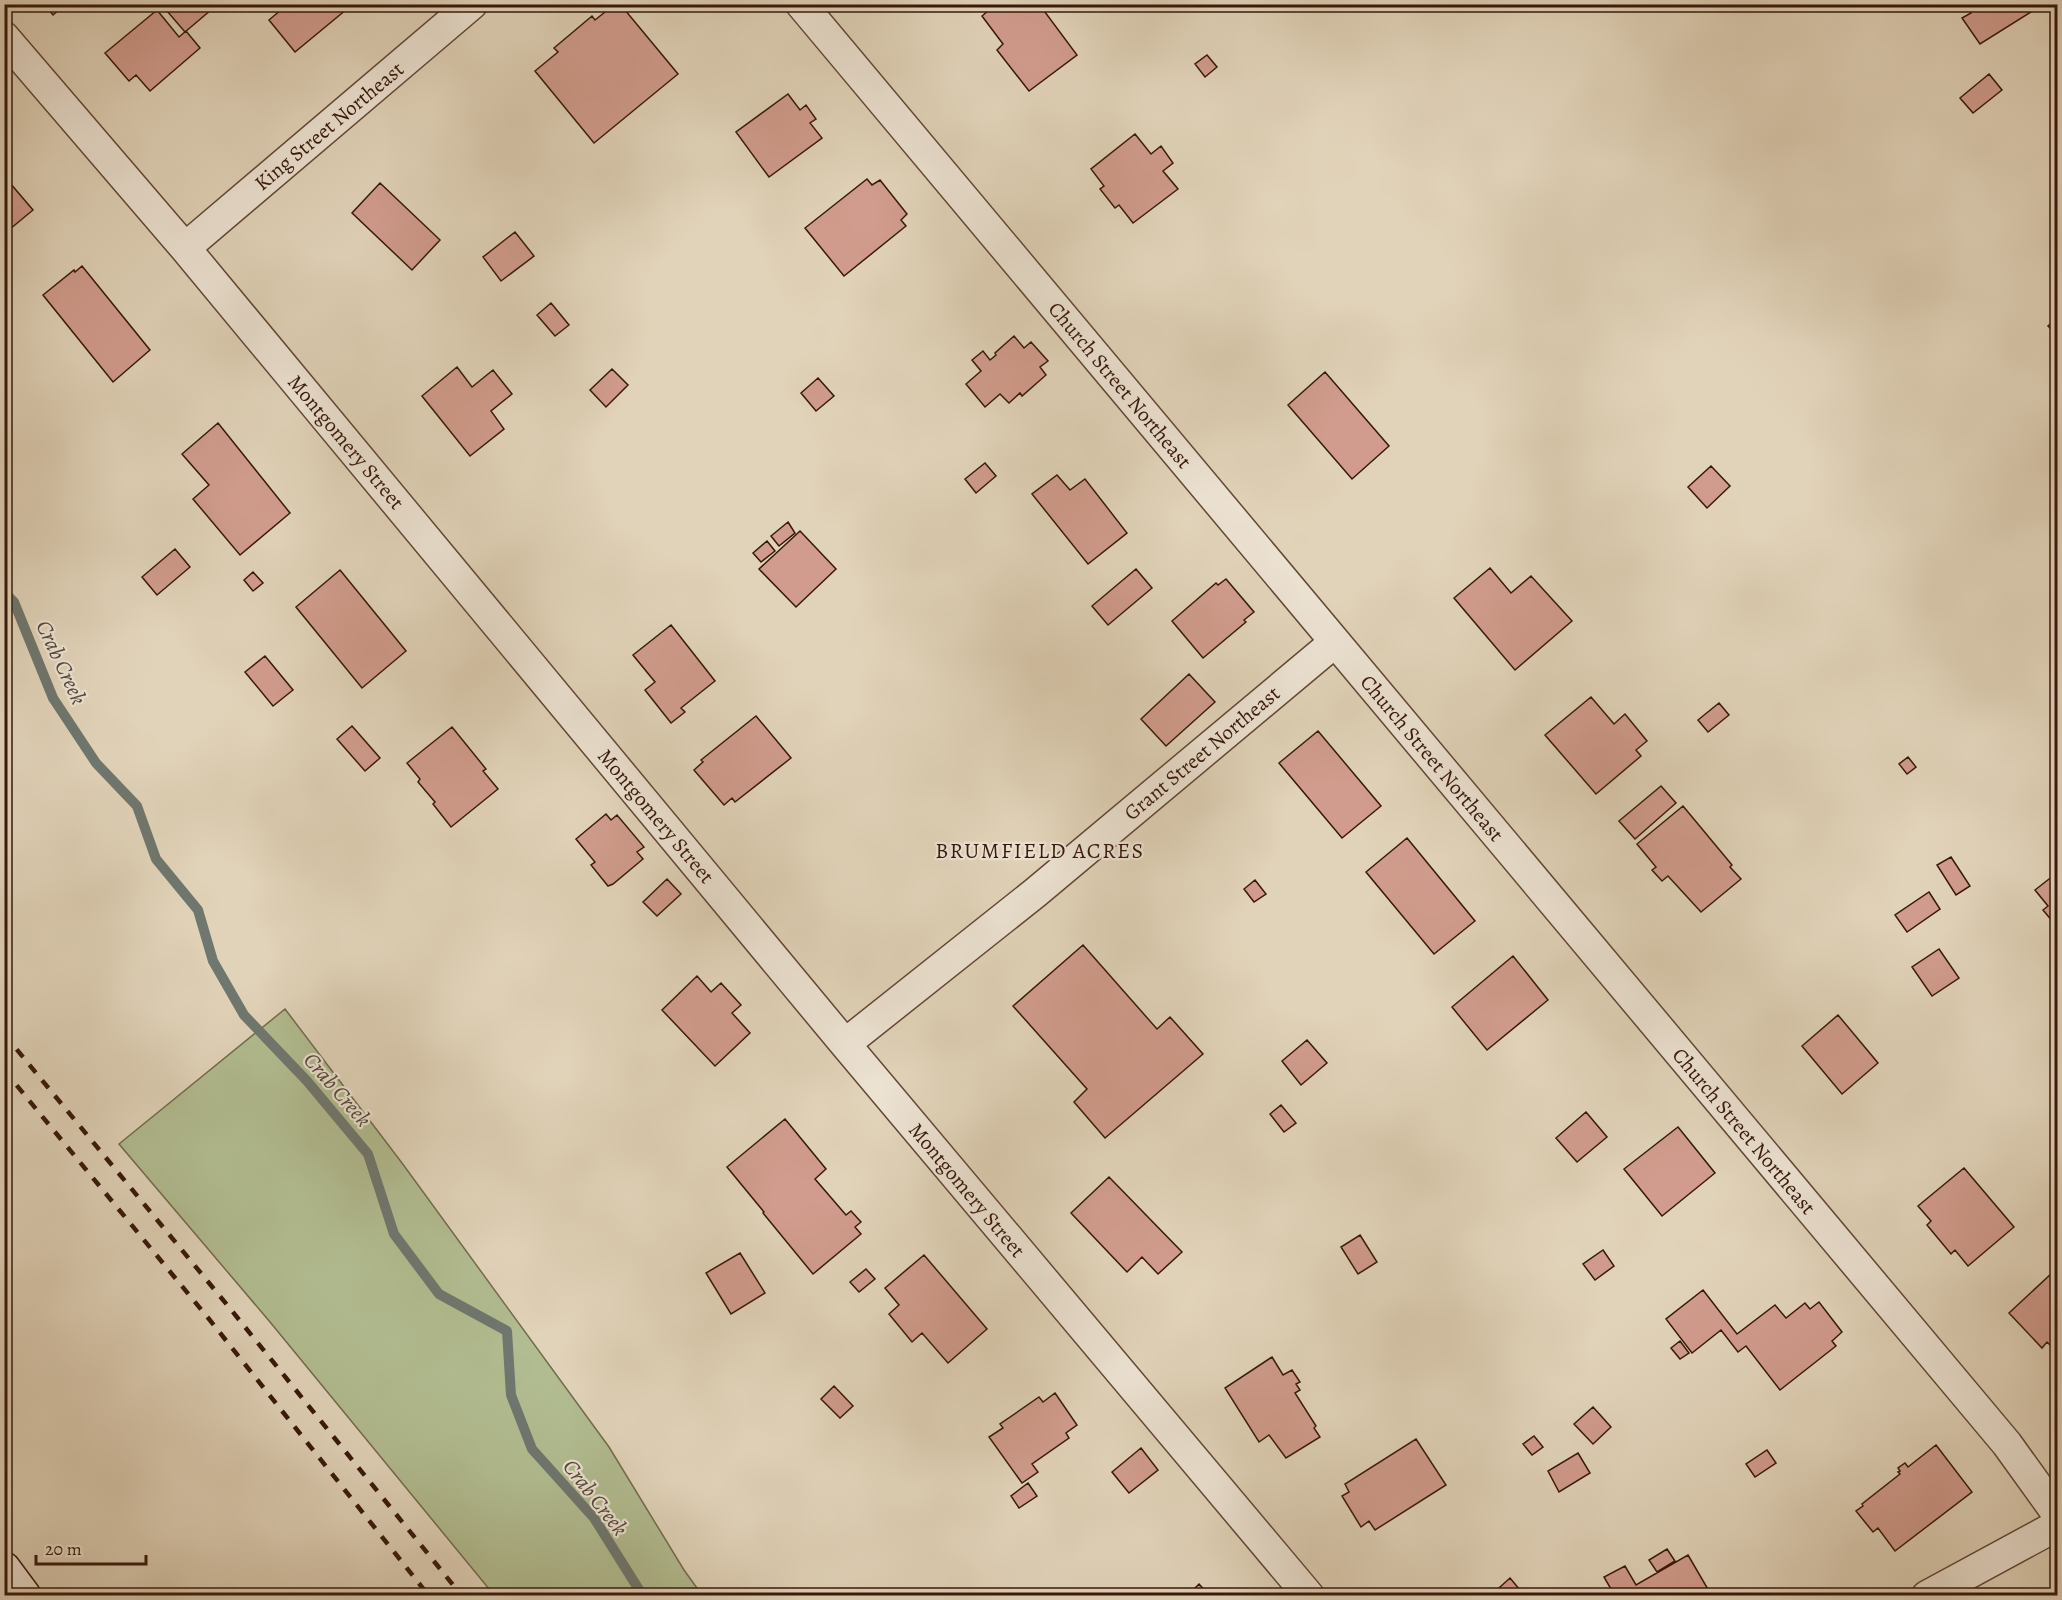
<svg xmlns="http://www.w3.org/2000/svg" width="2062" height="1600" viewBox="0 0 2062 1600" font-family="Alegreya,serif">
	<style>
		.green { fill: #b1bc90; stroke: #746a4e; stroke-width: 1.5 }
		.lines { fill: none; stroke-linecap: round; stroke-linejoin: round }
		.stream { stroke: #6f776f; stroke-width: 10 }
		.building { fill: #d19c8d; stroke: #37180b; stroke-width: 1.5 }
		.minor-casing { stroke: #624736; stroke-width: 33 }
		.secondary-casing { stroke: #37180b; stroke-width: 36 }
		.minor { stroke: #ece2d2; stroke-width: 30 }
		.secondary { stroke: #ece2d2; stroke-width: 33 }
		.rail { stroke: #37180b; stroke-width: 4.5; stroke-dasharray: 10 10; stroke-linecap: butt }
		.labels { text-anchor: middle; stroke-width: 4.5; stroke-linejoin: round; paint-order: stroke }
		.street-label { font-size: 21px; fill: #37180b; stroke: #ece2d2 }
		.water-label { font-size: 22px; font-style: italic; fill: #53483d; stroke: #ece2d2 }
		.neighbourhood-label { font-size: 22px; letter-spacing: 1.5px; fill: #37180b; stroke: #ece2d2 }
	</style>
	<rect width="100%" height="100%" fill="#e1d3b9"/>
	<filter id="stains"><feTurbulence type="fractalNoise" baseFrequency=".00333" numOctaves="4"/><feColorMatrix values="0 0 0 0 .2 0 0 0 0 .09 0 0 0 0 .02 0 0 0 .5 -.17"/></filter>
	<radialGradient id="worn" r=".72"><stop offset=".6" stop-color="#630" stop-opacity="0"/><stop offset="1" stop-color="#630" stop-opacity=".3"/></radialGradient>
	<path class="green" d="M285,1009l117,154 207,284 75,123 18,25h-208l-224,-273 -151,-178z"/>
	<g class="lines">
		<path class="stream" d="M4,592l10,10 39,96 43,65 41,43 19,53 42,51 15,51 31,54 63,66 61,73 26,80 45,60 68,37 4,64 21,54 62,69 49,78"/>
	</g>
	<path class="building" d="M44,4h22l-13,11z
		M161,4h57l-33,28z
		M288,4h65l-58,48 -26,-32z
		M615,4h5l58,70 -84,69 -59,-72 23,-19 -4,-4 38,-32 3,4z
		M996,4h43l38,51 -48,36 -32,-41 6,-6 -21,-28z
		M1966,4h61l4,8 -51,32 -18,-26 9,-5z
		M157,10l22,27 7,-6 14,17 -50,43 -14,-16 -7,6 -24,-28z
		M1207,55l10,12 -12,10 -10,-13z
		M1989,74l13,16 -29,23 -13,-15z
		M788,94l12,16 6,-5 10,14 -6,4 12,15 -53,39 -33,-45z
		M1135,134l16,20 10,-8 12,17 -10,8 15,18 -45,34 -14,-18 -4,3 -15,-19 4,-3 -13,-17z
		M4,176l29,34 -29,24z
		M867,179l5,6 8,-5 27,34 -6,6 5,6 -62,50 -39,-48z
		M380,183l60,57 -28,30 -60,-57z
		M515,232l19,24 -33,25 -18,-24z
		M82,266l68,84 -37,32 -70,-87 31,-25 1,2z
		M551,303l18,22 -14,11 -18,-21z
		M2058,317v19l-10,-10z
		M1014,336l10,12 7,-6 17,19 -8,6 6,8 -24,21 -2,-3 -11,10 -9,-9 -15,13 -19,-23 15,-13 -9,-11 11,-9 7,9 6,-5 -1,-2z
		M457,367l15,20 21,-17 19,24 -21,17 13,18 -34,27 -48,-60z
		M612,369l16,16 -22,22 -16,-17z
		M1325,372l64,74 -37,33 -64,-74z
		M818,378l16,18 -18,15 -15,-18z
		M218,423l72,90 -50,42 -47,-56 16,-14 -27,-31z
		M985,463l11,13 -20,17 -11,-14z
		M1711,466l19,20 -23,22 -19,-21z
		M1057,475l13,15 15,-11 42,54 -39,31 -56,-70z
		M788,522l7,11 -16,13 -8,-10z
		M800,531l36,38 -40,38 -37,-38z
		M767,541l8,10 -14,11 -8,-9z
		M175,549l15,18 -33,28 -15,-18z
		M1490,568l21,25 20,-17 41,45 -57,49 -61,-72z
		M1136,569l16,19 -44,37 -16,-19z
		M340,570l66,81 -44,37 -66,-81z
		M253,572l10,11 -10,8 -9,-11z
		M1226,579l28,33 -10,8 2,2 -43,36 -31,-37 44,-38 2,2z
		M671,625l44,56 -34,27 4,4 -14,11 -26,-33 10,-8 -22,-27z
		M265,656l28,34 -20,16 -28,-34z
		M1189,674l26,28 -49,44 -25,-27z
		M1591,697l23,27 11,-10 22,27 -11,9 5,6 -45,38 -51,-59z
		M1719,703l10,12 -21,17 -10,-12z
		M756,716l35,42 -56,44 -3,-4 -8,7 -30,-35 9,-8 -2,-2z
		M352,726l28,32 -15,13 -28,-32z
		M452,727l34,42 -3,2 15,18 -47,38 -18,-23 2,-2 -17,-20 2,-3 -13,-16z
		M1318,731l63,75 -39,32 -63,-75z
		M1908,757l8,10 -9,7 -8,-10z
		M1661,786l15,17 -41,36 -16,-18z
		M1683,806l49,59 -2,2 11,12 -40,33 -33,-36 -6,5 -10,-11 4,-3 -19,-23z
		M606,814l5,6 6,-5 27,32 -7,5 6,7 -30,25 -5,2 -17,-21 4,-3 -19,-23z
		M1407,838l68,83 -41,33 -68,-82z
		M1951,857l19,29 -14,9 -19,-30z
		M2058,872v56l-15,-18 5,-4 -13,-16z
		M667,879l14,15 -24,22 -14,-14z
		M1255,880l11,14 -12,8 -10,-13z
		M1929,892l11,17 -33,23 -12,-17z
		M1083,945l74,84 13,-12 33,37 -98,84 -31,-36 13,-13 -74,-83z
		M1939,949l20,29 -27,18 -20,-29z
		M1513,956l35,44 -61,50 -35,-43z
		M697,976l14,16 10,-9 20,22 -9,8 18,20 -35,33 -53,-56z
		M1838,1015l40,48 -36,31 -40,-48z
		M1307,1040l20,23 -26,22 -19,-24z
		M1281,1105l15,18 -12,9 -14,-18z
		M1586,1112l21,25 -30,25 -21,-24z
		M785,1119l41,50 -11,10 31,36 5,-4 10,11 -6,5 6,7 -48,40 -50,-61 1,-1 -37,-45z
		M1678,1127l37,46 -53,43 -38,-47z
		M1964,1168l50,59 -46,39 -13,-16 -4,4 -24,-29 4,-4 -13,-15z
		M1109,1177l73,75 -24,22 -16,-17 -15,15 -56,-59z
		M1360,1235l17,27 -19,12 -17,-27z
		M1603,1250l11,16 -19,14 -12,-16z
		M740,1253l25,40 -34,21 -25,-41z
		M924,1255l63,74 -39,34 -26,-30 -10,9 -23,-28 10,-9 -14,-17z
		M866,1269l9,10 -16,13 -9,-10z
		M2052,1273l6,6v59l-8,7 -3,-3 -5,6 -33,-35z
		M1703,1290l34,44 38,-29 11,13 19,-15 5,6 9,-7 23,30 -10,9 4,5 -56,44 -34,-44 -8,6 -17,-22 -29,23 -26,-34z
		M1680,1341l9,12 -9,6 -9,-11z
		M1272,1357l11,18 9,-5 8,12 -4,2 4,6 -5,3 21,33 -2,2 6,9 -34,21 -17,-23 -10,7 -34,-54z
		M834,1386l19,20 -13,12 -19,-19z
		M1055,1393l22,32 -11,8 3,5 -37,26 6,8 -16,11 -33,-46 14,-9 -3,-4 39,-27 4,5z
		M1593,1407l18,20 -18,17 -19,-20z
		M1534,1436l9,11 -11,8 -9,-11z
		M1416,1439l30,46 -71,45 -6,-9 -8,6 -19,-31 7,-4 -4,-8z
		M1936,1445l36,47 -77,59 -17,-23 -5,4 -17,-21 7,-5 -1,-2 38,-30 -2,-2 2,-1 -2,-3 7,-5 3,4z
		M1141,1448l17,22 -29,23 -17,-21z
		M1767,1450l9,13 -21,14 -9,-13z
		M1578,1453l12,20 -31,19 -11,-21z
		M1028,1483l9,13 -18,12 -8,-12z
		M1667,1549l8,12 -18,11 -8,-12z
		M1688,1555l21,36 -8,5h-86l-11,-19 21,-11 11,19z
		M1510,1578l15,18h-35z
		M1199,1584l11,12h-23z"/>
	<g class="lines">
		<defs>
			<path id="minor" d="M801,4l1206,1440 51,71
				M4,37l181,211 660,796 464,552
				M185,248l287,-244
				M845,1044l190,-151 300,-251
				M1927,1596l131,-71"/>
			<path id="secondary" d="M4,1569l20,27"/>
		</defs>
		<use href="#minor" class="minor-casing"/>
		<use href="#secondary" class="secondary-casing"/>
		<use href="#minor" class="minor"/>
		<use href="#secondary" class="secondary"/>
		<path class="rail" d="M4,1034l224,272 234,290
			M4,1070l205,249 220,277"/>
	</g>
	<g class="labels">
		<g class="street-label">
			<text transform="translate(329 126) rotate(-40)" y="7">King Street Northeast</text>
			<text transform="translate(1120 385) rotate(50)" y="7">Church Street Northeast</text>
			<text transform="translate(346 442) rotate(50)" y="7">Montgomery Street</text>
			<text transform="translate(1202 753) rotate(-40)" y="7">Grant Street Northeast</text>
			<text transform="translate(1432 758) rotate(50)" y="7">Church Street Northeast</text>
			<text transform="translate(656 816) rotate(50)" y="7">Montgomery Street</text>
			<text transform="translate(1744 1131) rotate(50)" y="7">Church Street Northeast</text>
			<text transform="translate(967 1190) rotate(50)" y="7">Montgomery Street</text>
		</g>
		<g class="water-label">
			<text transform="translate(62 662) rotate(65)" y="8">Crab Creek</text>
			<text transform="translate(338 1089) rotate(49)" y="8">Crab Creek</text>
			<text transform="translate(596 1497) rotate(52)" y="8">Crab Creek</text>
		</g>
		<g class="neighbourhood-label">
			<text x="1040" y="858">BRUMFIELD ACRES</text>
		</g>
	</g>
	<rect width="2062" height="1600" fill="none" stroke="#e1d3b9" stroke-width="24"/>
	<rect x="6" y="6" width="2050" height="1588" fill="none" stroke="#37180b" stroke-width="3"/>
	<rect x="12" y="12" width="2038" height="1576" fill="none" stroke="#37180b" stroke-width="1.5"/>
	<path d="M36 1555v9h110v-9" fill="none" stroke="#37180b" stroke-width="3"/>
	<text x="45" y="1555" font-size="18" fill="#37180b" stroke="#ece2d2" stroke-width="4.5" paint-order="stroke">20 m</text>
	<rect width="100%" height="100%" filter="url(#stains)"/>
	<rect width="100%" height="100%" fill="url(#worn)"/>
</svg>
